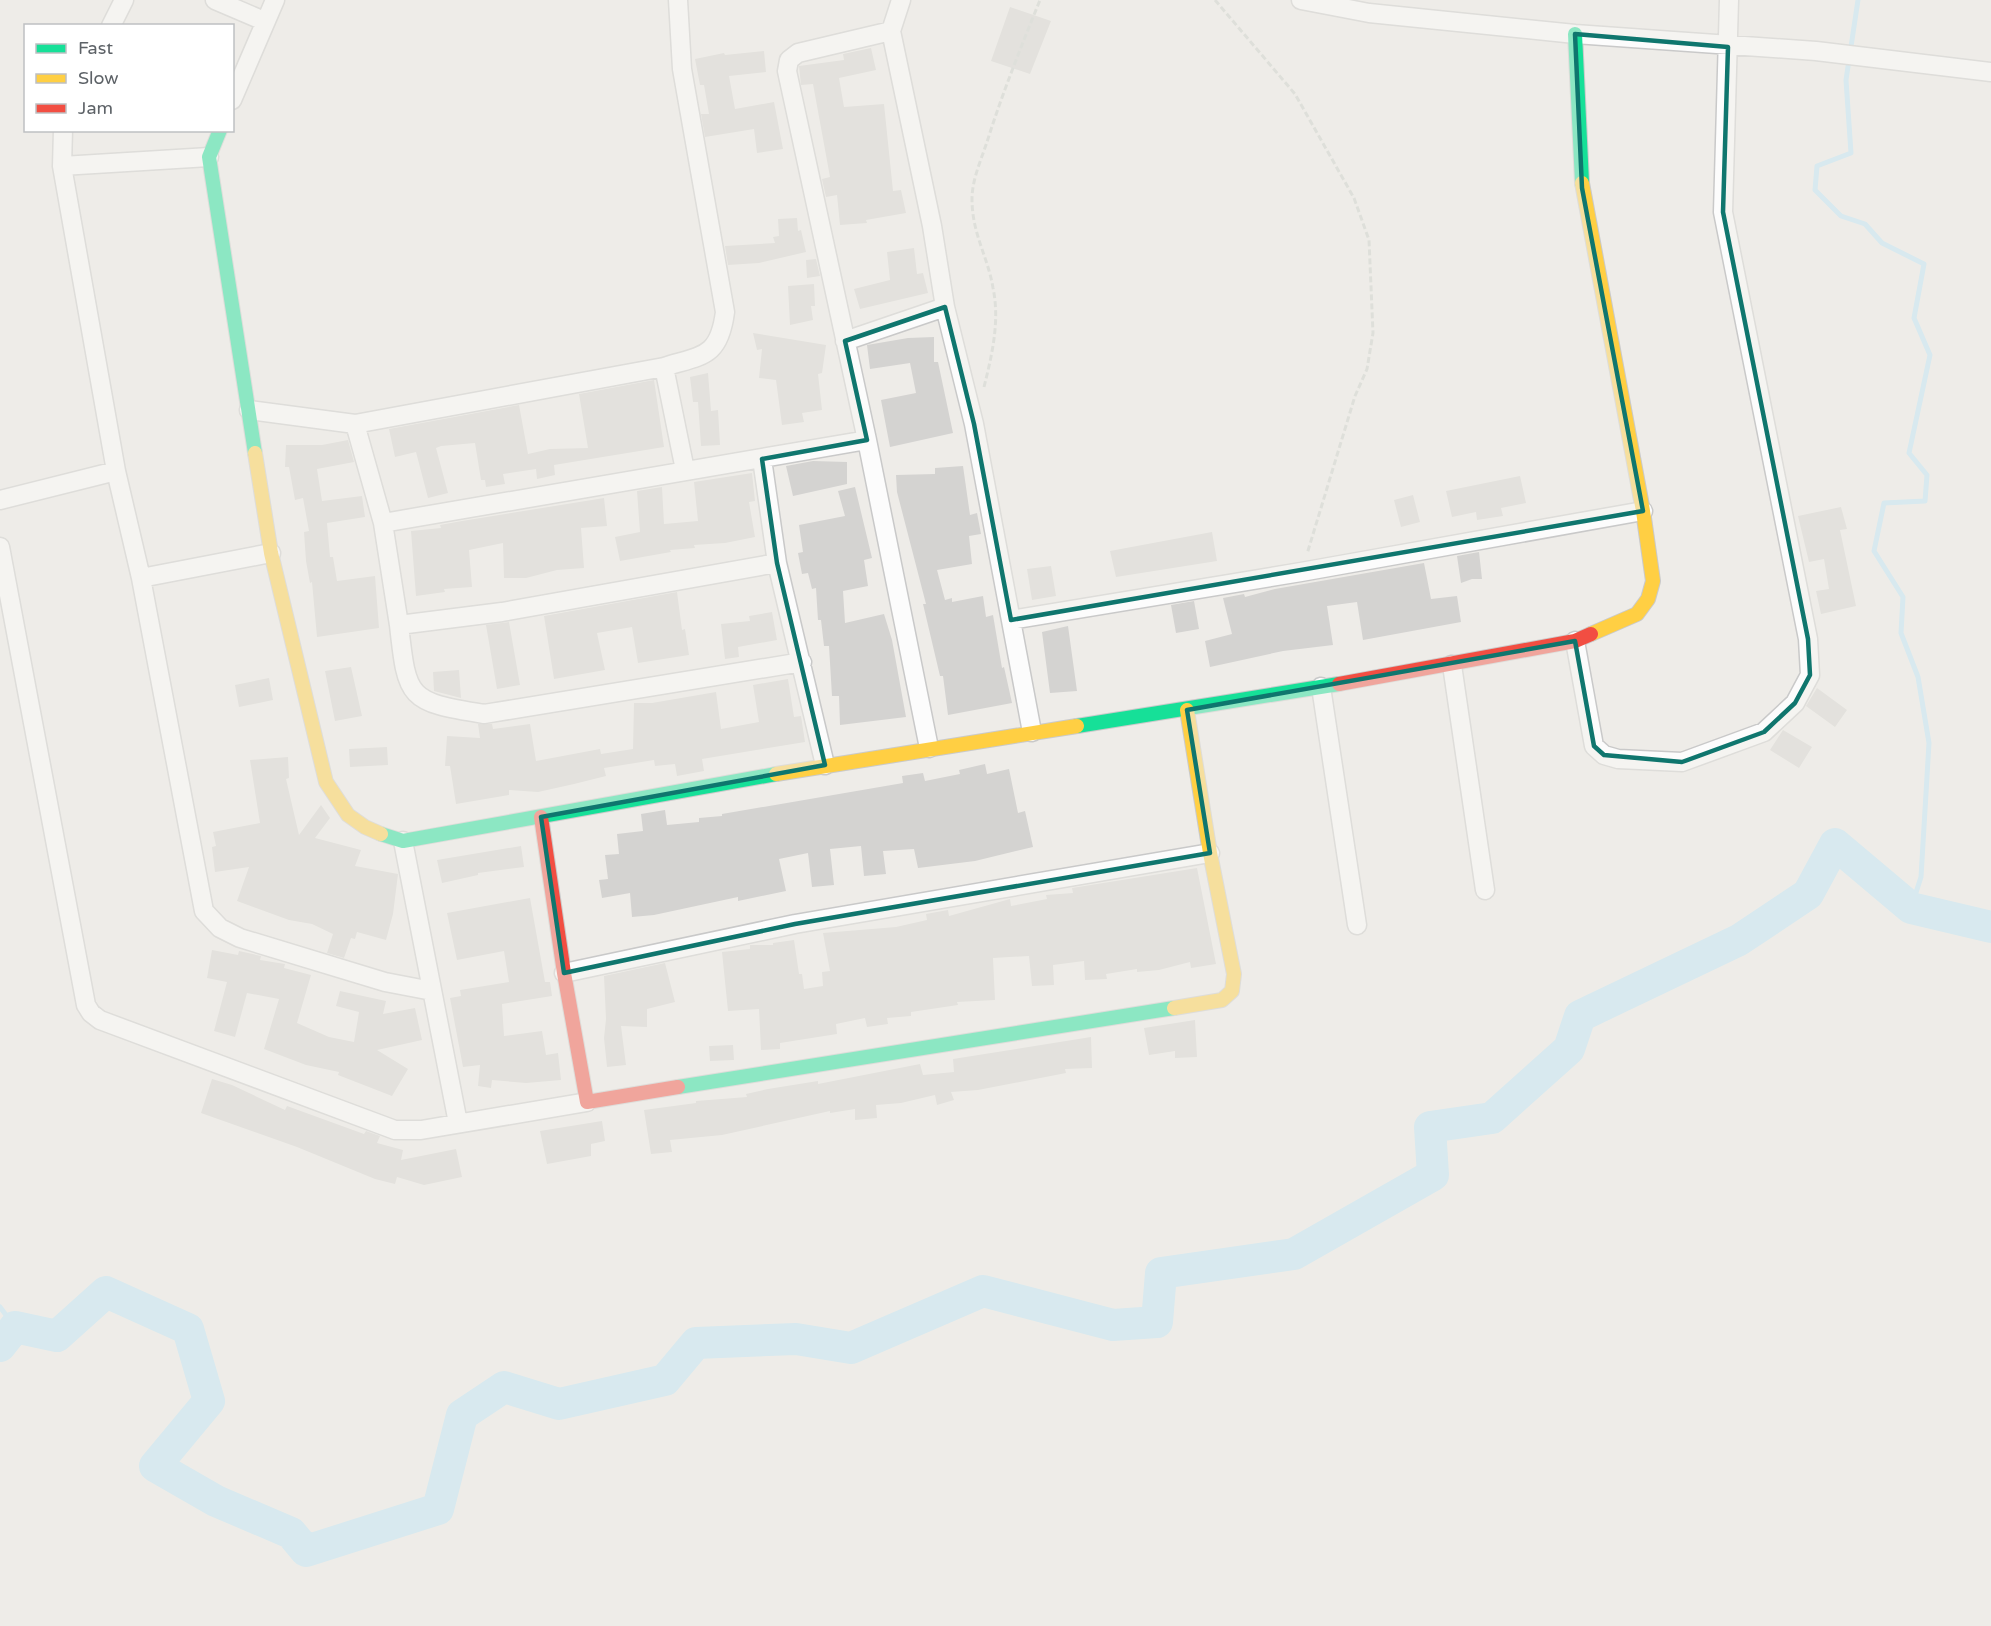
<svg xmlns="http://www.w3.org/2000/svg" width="1991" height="1626" viewBox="0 0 1991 1626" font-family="'Varela Round',sans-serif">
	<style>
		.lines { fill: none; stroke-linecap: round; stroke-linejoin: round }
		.stream { stroke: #bce4f8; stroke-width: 5 }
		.river { stroke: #bce4f8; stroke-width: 32 }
		.building { fill: #d4d3d1 }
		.street-casing { stroke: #c9c9c9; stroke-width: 21 }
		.fast-casing { stroke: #cacaca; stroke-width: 16 }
		.slow-casing { stroke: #cacaca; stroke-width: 16 }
		.jam-casing { stroke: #cacaca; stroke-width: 16 }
		.path { stroke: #cacfcb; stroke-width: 3; stroke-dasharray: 6 3; stroke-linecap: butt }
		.street { stroke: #fcfcfc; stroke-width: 18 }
		.fast { stroke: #16e098; stroke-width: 14 }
		.slow { stroke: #ffcf43; stroke-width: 14 }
		.jam { stroke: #f24e42; stroke-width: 14 }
		.marked { fill: none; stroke: #0f766e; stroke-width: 4.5; stroke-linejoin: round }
	</style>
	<rect width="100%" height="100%" fill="#eeece8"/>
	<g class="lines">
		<path class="stream" d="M1858,0l-12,80 5,73 -34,13 -2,24 26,26 24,8 17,19 42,21 -10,54 16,37 -21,98 18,22 -2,26 -41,2 -10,48 29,46 -2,36 17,44 11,66 -8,134 -10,31
			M0,1307l15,20"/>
		<path class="river" d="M0,1346l15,-19 42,9 49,-44 82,37 21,72 -54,65 61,35 75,32 15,18 132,-42 24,-94 42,-28 55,17 106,-24 31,-37 100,-4 55,9 132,-57 130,34 44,-3 4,-49 133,-19 139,-79 -3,-48 62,-9 77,-69 11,-33 159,-76 69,-46 27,-50 76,64 80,19"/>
	</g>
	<path class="building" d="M1010,7l41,14 -21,53 -39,-13z
		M871,48l5,22 -37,8 5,29 40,-3 9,87 8,-1 5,23 -40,7 1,3 -27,2 -3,-30 -11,2 -4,-18 8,-2 -17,-93 -12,1 -2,-19 45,-6 -1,-6z
		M764,51l2,21 -37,4 6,33 39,-7 9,47 -26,4 -3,-24 -49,8 -4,-23h8l-5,-29h-4l-5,-26 29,-6 1,2z
		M797,218l1,13 3,-1 5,22 -47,11 -31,2 -3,-19 50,-3 -2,-6 6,-1 -1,-17z
		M914,248l3,26 6,-1 5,20 -68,16 -6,-20 36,-9 -3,-28z
		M816,259l4,17 -13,2 -1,-18z
		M814,284l1,22h-4l2,14 -23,5 -2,-39z
		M753,333l73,12 -4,28 -4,1 4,36 -20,3 2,9 -22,3 -6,-45 -17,-2 3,-29 -5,1z
		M934,337v25h4l15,71 -63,14 -9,-47 35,-7 -6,-30 -40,6 -3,-24 41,-7z
		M708,373l3,38 7,-1 2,35 -19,1 -3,-44h-5l-3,-25z
		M654,380l10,67 -110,18 1,10 -18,4 -1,-10 -33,5 2,10 -19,3 -1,-7h-4l-6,-37 -34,3 -5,2 12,45 -20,5 -12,-46 -21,5 -6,-28 130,-24 9,49 22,-5 38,-1 -9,-54z
		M348,440l6,22 -37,7 5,32 40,-5 3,21 -38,6 3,34h3l4,24 38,-5 4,52 -62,9 -5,-55 -2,1 -4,-22 -2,-29 5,-1 -6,-33 -8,2 -6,-33h-4l1,-22h36z
		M813,461l34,1v22l-54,12 -7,-30z
		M963,466l7,49 7,-2 4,21 -12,2 3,28 -35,6 8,30 7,-2v4l31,-6 3,21 7,-2 9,53 2,-1 8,36 -64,12 -5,-39h-3l-17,-72h3l-29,-112 -1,-17 39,-1v-6z
		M752,473l3,28 -6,1 6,35 -30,6 -31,2 1,3 -25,2 1,2 -51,9 -5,-24 25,-5 -3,-41 25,-4 2,37 34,-3 -4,-39z
		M1520,476l6,27 -25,5 2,8 -26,4 -1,-8 -24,5 -6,-26z
		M855,487l17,71 -8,2 4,26 -25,5 2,32 39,-9 8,26 14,77 -66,8 -1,-29h-7l-3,-50h-5l-3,-26h-3l-2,-32 -4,1 -4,-16 -6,1 -4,-21 5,-1 -4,-27 46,-9 -7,-25z
		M1413,495l7,27 -19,5 -7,-27z
		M604,498l3,28 -26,2 3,40 -27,2 -31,8h-22l-1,-35 -34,7 3,37 -28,2 1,3 -29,4 -5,-65 30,-3 -1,-3 22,-4z
		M1841,507l6,22 -7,1 16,76 -35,8 -5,-23 13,-2 -5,-30 -15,3 -11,-46z
		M1212,532l5,29 -101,16 -6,-26z
		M1479,552l3,27h-10l-11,4 -4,-27z
		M1424,563l7,36 26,-3 4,26 -98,18 -6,-38 -30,4 6,39 -50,6 -73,16 -5,-26 27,-7 -9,-36 21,-4 1,3 30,-8z
		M1051,566l5,30 -24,4 -5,-31z
		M677,592l5,38 3,-1 4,26 -51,8 -6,-36 -35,6 8,37 -51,9 -10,-63z
		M1194,601l5,28 -23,4 -5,-28z
		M772,612l5,28 -39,7 1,10 -14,2 -4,-35 29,-3 -1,-5z
		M509,622l11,63 -23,4 -11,-64z
		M1068,626l9,65 -27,2 -8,-61z
		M351,667l11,49 -27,5 -10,-50z
		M459,670l2,28 -27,-7 -1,-19z
		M269,678l4,22 -34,7 -4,-22z
		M788,679l6,38 7,-1 4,26 -103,17 2,12 -27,5 -2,-12 -20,2 -1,-6 -50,8 2,8 -32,8 -36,8 -29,-2v5l-53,9 -6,-38h-5l2,-30 33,2 -2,-14h14l1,5 37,-5 6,37 64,-12 1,5 32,-5 1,-46h18l64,-11 5,37 38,-7 -6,-37z
		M1817,688l30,22 -12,17 -29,-21z
		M1783,730l29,17 -13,21 -29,-18z
		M387,747l1,18 -38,2 -1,-18z
		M288,757l1,21 -3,1 13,56 22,-30 9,13 -15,20 46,12 -6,16 43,8 -5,40 -7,26 -29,-8 -2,7 -4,-1 -7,20 -17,-5 6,-19 -21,-10 -23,-4 -52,-19 12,-34 -34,5 -3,-25 4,-1 -3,-14 47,-9 -10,-63z
		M985,764l2,10 22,-5 9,44 7,-2 8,36 -58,14 -57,7 -4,-19 -31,2 3,23 -22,2 -3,-30 -31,3 4,36 -22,2 -4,-34 -29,6 7,32 -48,10v-4l-84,18 -22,2 -2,-24 -28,5 -3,-18 9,-1 -3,-24 14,-1 -2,-20 26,-3 -2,-17 24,-4 2,15 32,-3v-4l23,-2v-2l181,-31 -1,-7 21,-3 2,8 35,-7 -1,-4z
		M521,846l3,21 -46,6v2l-36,8 -5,-23z
		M1197,868l19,96 -25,4 -1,-6 -31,8 -22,2v-3l-31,5 1,5 -22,1 -1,-19 -31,4 1,20 -22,1 -3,-30 -36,2 2,42 -38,2 1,3 -47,7v4l-24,2 1,6 -21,3 -2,-9 -29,6 1,10 -57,9v6l-19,1 -2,-41 -31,2 -6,-59 28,-3v-4h23v-2l21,-3 5,34h3l2,15 19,-3 -1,-14 8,-1 -7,-38 73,-6 31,-7 -1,-6 22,-4 1,6 61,-17 1,7 36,-7 -1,-4 27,-2 -1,-5z
		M530,898l15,84h5l2,14 -50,8 2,32 38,-5 4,24 12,-2 3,27 -35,3 -34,-3 -1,8 -13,-2 2,-21 -17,2 -13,-69 11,-2 -1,-6 49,-8 -5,-31 -47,9 -10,-47z
		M212,950l26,5 1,-4 22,5 -1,4 25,4 -1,4 27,7 -14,48 32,14 25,5 5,-30 -23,-6 4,-15 46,10 -3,13 32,-6 7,32 -45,10 31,19 -16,27 -54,-21 1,-3 -33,-7 -42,-16 15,-50 -32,-6 -12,44 -21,-6 13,-49 -20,-4z
		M665,963l10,39 -28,7v18l-26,-1 5,39 -19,2 -3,-29 2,-19 -2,-43z
		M1195,1020l2,37 -22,1v-7l-26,4 -5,-27z
		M1091,1037l1,31 -27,1 1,4 -88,17 -27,2 3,8 -17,5 -2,-10 -34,8 -25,2 1,13 -22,2v-11l-25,4v-2l-108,24 -52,5 2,12 -21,2 -7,-44 52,-7v-2l51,-4 -1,-3 22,-5 50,-8v3l102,-20 3,11 31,-3 -1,-13z
		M733,1045l1,15 -24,1 -1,-15z
		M212,1079l20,6 53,25 2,-4 77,28 2,-3 14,5 -3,7 26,7 -2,10 55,-11 6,28 -38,8 -27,-8 -2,7 -20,-5 -78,-32 -96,-34z
		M602,1121l3,20 -14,3v12l-44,8 -7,-33z"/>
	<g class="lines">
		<defs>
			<path id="street" d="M215,0l49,21
				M901,0l-10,31 41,195 13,81 29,117 58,308
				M1301,0l68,13 206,21 241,17 175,21
				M111,26l13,-26
				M232,100l43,-100
				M63,130l-1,36 54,305 25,107
				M62,166l147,-9
				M845,341l100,-34
				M664,367l21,103
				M249,410l106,14 309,-57c38,-12 55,-9 61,-55l-43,-243 -4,-69
				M355,424l28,99 16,102 103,-13 275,-49
				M867,440l-80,-369 2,-11 9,-7 93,-22
				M762,459l15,104 48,202
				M0,500l116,-29
				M383,523l484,-83 62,308
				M0,547l86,458 5,8 9,7 295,110h26l166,-28
				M271,553l-130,25 63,333 16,17 20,10 145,44 47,9
				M1011,620l290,-48 342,-61
				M399,625c8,74 9,77 85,89l318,-52
				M1575,641l19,105 10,9 14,4 64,3 82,-30 31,-29 15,-28 -2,-36 -85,-427 6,-212
				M1452,665l33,225
				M1321,687l36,238
				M403,841l55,282
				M564,973l231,-49 415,-71"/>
			<path id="fast" d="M1575,34l7,149
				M220,130l-11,27 46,296
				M1077,726l262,-42
				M381,834l22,7 373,-67
				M678,1087l496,-79"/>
			<path id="slow" d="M1582,183l61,328 10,70 -5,18 -11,15 -46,20
				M255,453l16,100 55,229 22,33 17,12 16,7
				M776,774l301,-48
				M1174,1008l48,-8 10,-9 2,-17 -24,-121 -23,-143"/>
			<path id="jam" d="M1339,684l236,-43 16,-7
				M541,817l23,156 23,129 91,-15"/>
		</defs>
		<use href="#street" class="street-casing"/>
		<use href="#fast" class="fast-casing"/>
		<use href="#slow" class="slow-casing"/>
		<use href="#jam" class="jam-casing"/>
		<path class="path" d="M1215,0l80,94 59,104 15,42 4,93 -6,36 -12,27 -48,158
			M984,387c8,-32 16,-66 9,-99 -5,-31 -21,-54 -21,-89 0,-19 9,-39 15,-57 15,-48 34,-95 53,-142"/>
		<use href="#street" class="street"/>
		<use href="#fast" class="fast"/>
		<use href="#slow" class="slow"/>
		<use href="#jam" class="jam"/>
	</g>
	<path d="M0 0H1991V1626H0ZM1575,34l153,13 -5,165 85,427 2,36 -15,28 -31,29 -82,30 -78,-7 -10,-9 -19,-105 -388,69 23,143 -415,71 -231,49 -23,-156 284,-52 -48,-202 -15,-104 105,-19 -22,-99 100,-34 29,117 37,196 632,-109 -61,-323z" fill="#eeece8" fill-opacity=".55" fill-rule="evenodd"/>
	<path class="marked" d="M1575,34l153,13 -5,165 85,427 2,36 -15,28 -31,29 -82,30 -78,-7 -10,-9 -19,-105 -388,69 23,143 -415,71 -231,49 -23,-156 284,-52 -48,-202 -15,-104 105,-19 -22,-99 100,-34 29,117 37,196 632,-109 -61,-323z"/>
	<rect x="24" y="24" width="210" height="108" fill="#ffffff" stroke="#bec0c2" stroke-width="1.5"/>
	<rect x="36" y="44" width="30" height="9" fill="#16e098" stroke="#bec0c2" stroke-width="1.5"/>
	<text x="78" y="54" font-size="18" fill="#5d6267">Fast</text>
	<rect x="36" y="74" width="30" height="9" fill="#ffcf43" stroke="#bec0c2" stroke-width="1.5"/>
	<text x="78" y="84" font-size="18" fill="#5d6267">Slow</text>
	<rect x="36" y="104" width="30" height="9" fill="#f24e42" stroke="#bec0c2" stroke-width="1.5"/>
	<text x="78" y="114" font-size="18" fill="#5d6267">Jam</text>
</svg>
